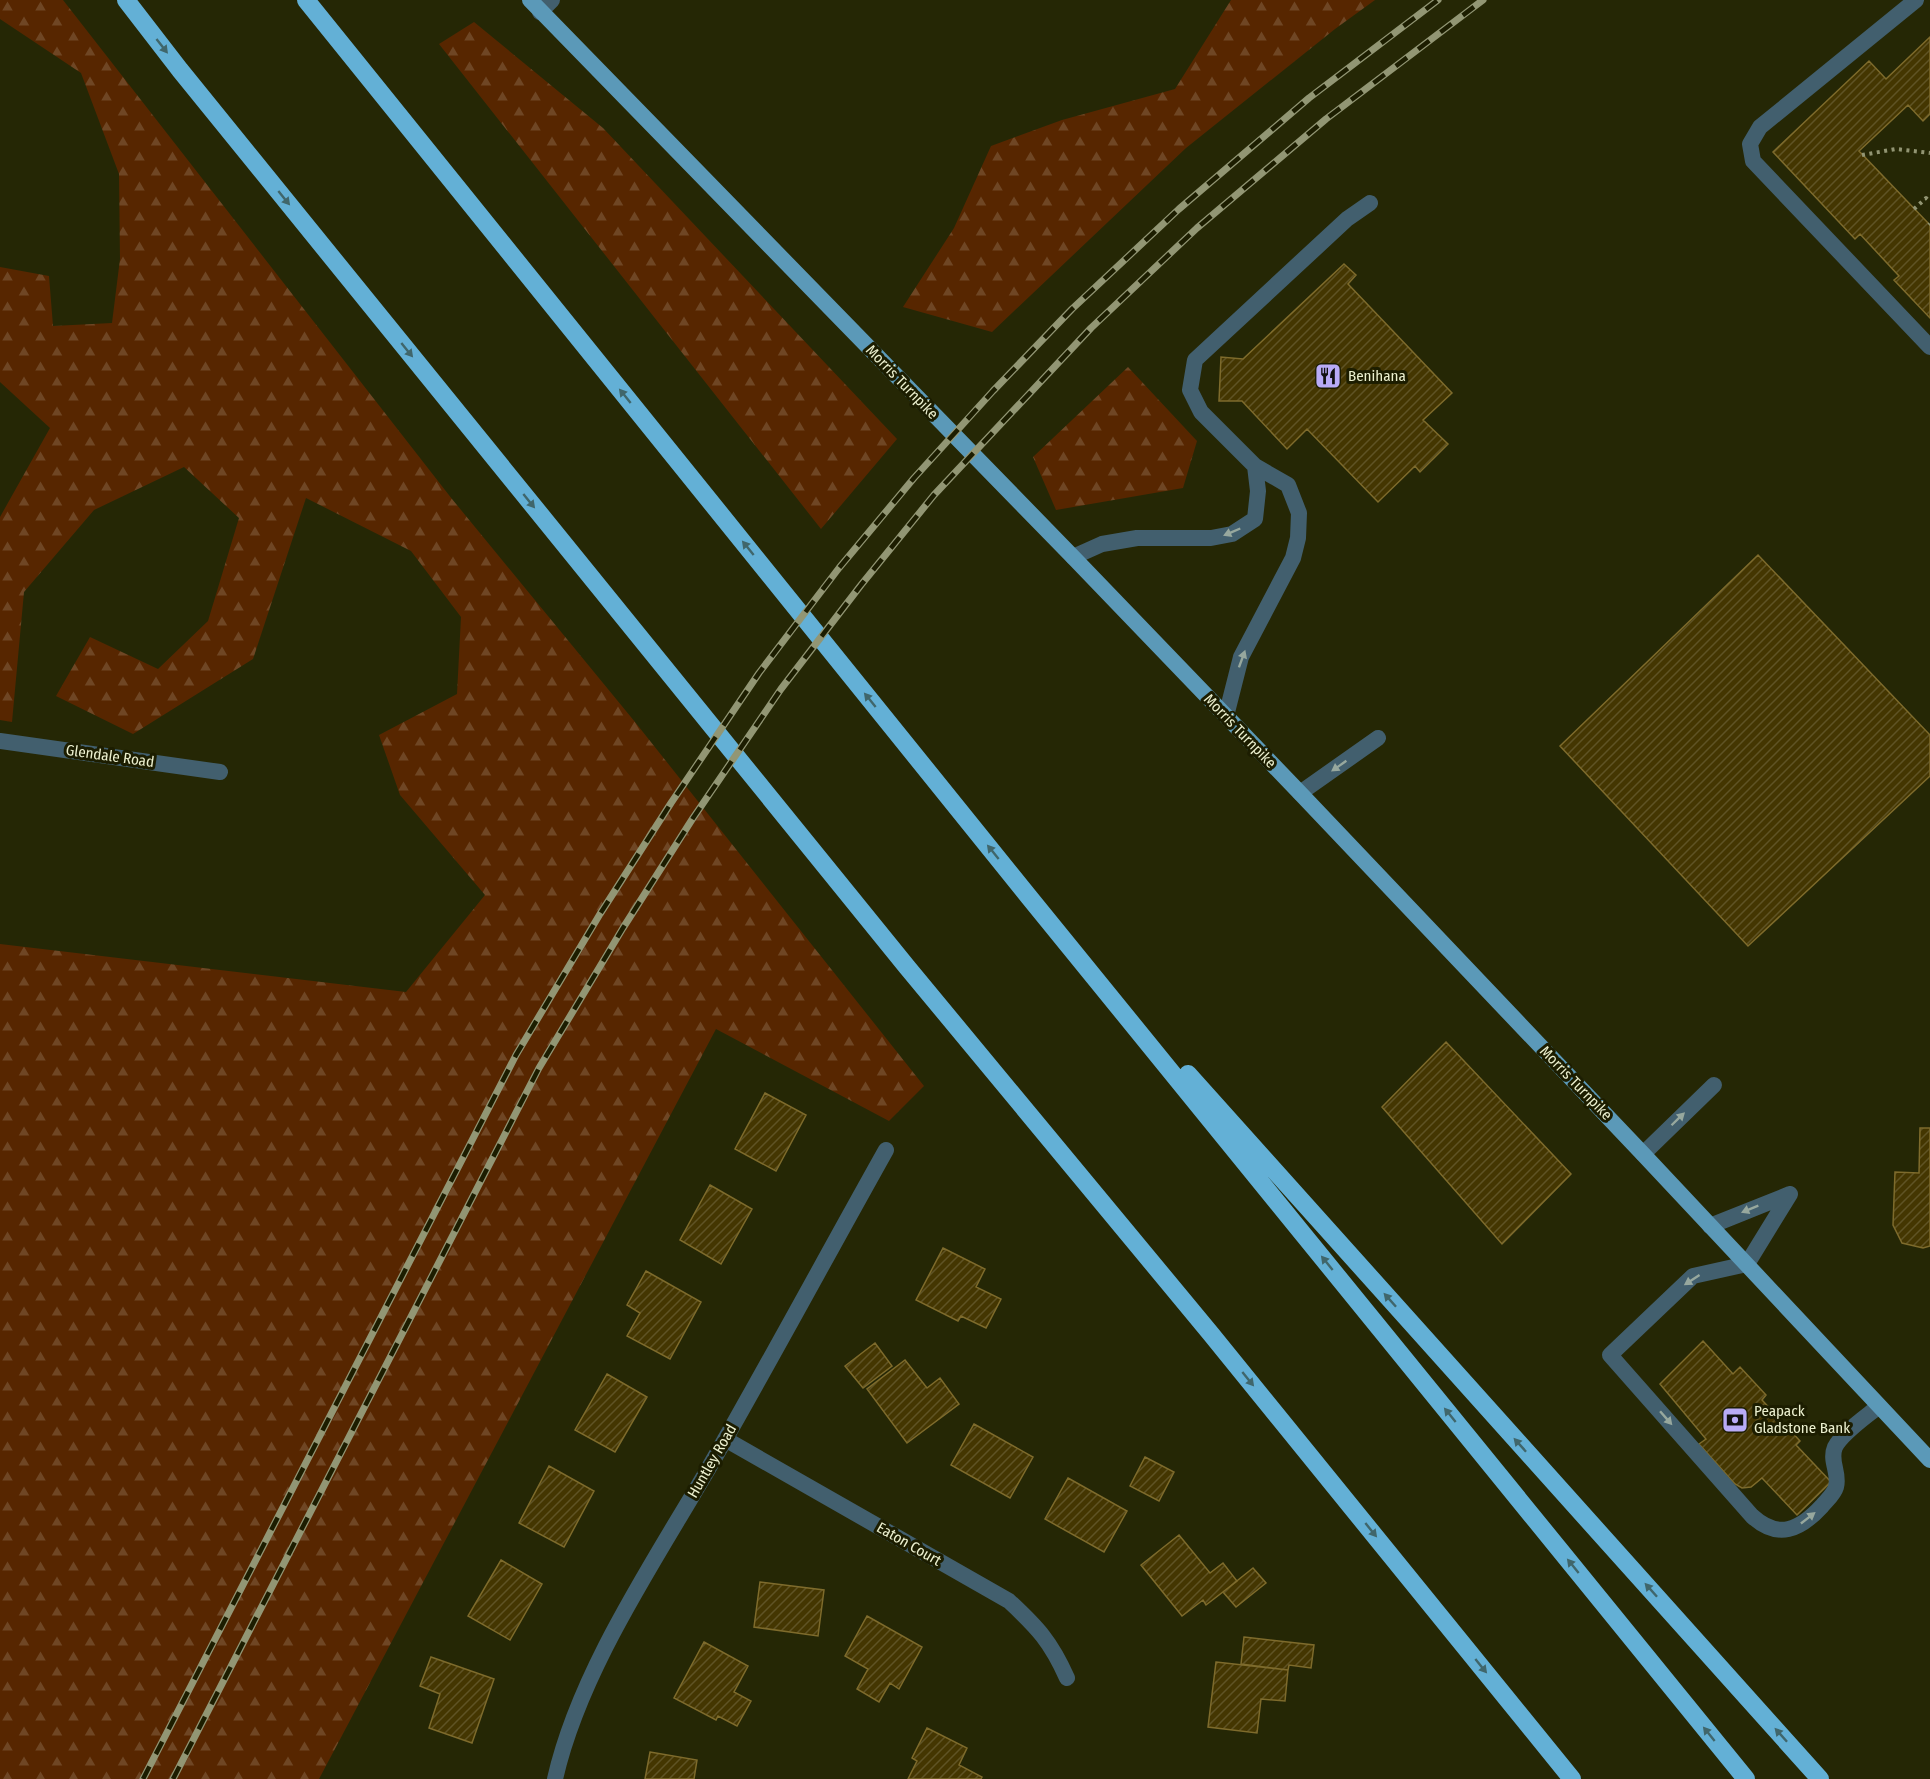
<svg xmlns="http://www.w3.org/2000/svg" width="1930" height="1779" viewBox="0 0 1930 1779" font-family="'Fira Sans Condensed',sans-serif">
	<style>
		.forest { fill: url(#forest-firs) }
		.building { fill: url(#building-hatch); stroke: #7e6b2c; stroke-width: 1.5 }
		.lines { fill: none; stroke-linecap: round; stroke-linejoin: round }
		.path { stroke: #929573; stroke-width: 4; stroke-dasharray: 3 4.5; stroke-linecap: butt }
		.service { stroke: #425f6e; stroke-width: 16 }
		.minor { stroke: #425f6e; stroke-width: 16 }
		.primary { stroke: #5b99b8; stroke-width: 16 }
		.motorway { stroke: #63b0d6; stroke-width: 18 }
		.rail-casing { stroke: #929674; stroke-width: 7 }
		.rail { stroke: #1c1d00; stroke-width: 4.5; stroke-dasharray: 14; stroke-linecap: butt }
		.oneway { fill: #40666b }
		.oneway2 { fill: #97a89e }
		.labels { text-anchor: middle; stroke-width: 6; stroke-linejoin: round; paint-order: stroke }
		.poi-label { font-size: 15px; fill: #ecf0cf; stroke: #1c1d00; text-anchor: start }
		.street-label { font-size: 15px; fill: #ecf0cf; stroke: #1c1d00 }
	</style>
	<defs>
		<pattern id="forest-firs" width="22" height="20" patternUnits="userSpaceOnUse" patternTransform="scale(1.5)"><rect width="22" height="20" fill="#572600"/><path d="M5 1l3.5 6h-7zM16 11l3.5 6h-7z" fill="#6f4624"/></pattern>
		<pattern id="building-hatch" width="6" height="6" patternUnits="userSpaceOnUse" patternTransform="scale(1.5)"><rect width="6" height="6" fill="#443601"/><path d="M-1 1l2-2M0 6l6-6M5 7l2-2" fill="none" stroke="#5f5325"/></pattern>
	</defs>
	<rect width="100%" height="100%" fill="#252705"/>
	<path class="forest" d="M0,0h63l389,499 183,223 289,364 -35,35 -173,-92 -397,750h-319v-835l406,48 79,-97 -85,-100 -21,-60 78,-41 4,-77 -50,-66 -105,-53 -53,161 -120,75 -77,-38 34,-59 68,32 50,-48 31,-103 -55,-51 -90,43 -70,82 -12,130 -12,-2v-203l50,-89 -50,-46v-115l49,9 4,50 59,-3 8,-64 -1,-85 -38,-101 -81,-54z
		M1231,0h144l-40,29 -149,119 -194,184 -89,-25 51,-79 37,-82 71,-26 113,-31z
		M474,22l129,106 294,311 -76,90 -382,-485z
		M1128,367l69,74 -14,47 -127,22 -23,-53z"/>
	<path class="building" d="M1930,37v77l-7,7 -15,-16 -49,46 71,74v93l-36,-38 5,-4 -39,-42 -5,5 -82,-87 96,-91 17,18z
		M1344,264l12,11 -8,9 104,109 -29,27 25,24 -28,28 -5,-6 -37,36 -71,-73 -20,20 -45,-48h-23l2,-44 22,2z
		M1758,555l172,180v41l-182,170 -188,-200z
		M1446,1042l125,132 -69,70 -120,-137z
		M765,1093l41,22 -30,56 -41,-22z
		M1920,1128h10v118l-7,2 -21,-5 -9,-18 2,-53 24,1z
		M710,1185l42,24 -31,55 -41,-24z
		M943,1248l42,21 -9,18 25,12 -15,29 -25,-12 -3,5 -42,-21z
		M646,1271l55,31 -31,57 -43,-23 13,-23 -13,-8z
		M1703,1341l30,33 7,-7 26,28 -4,5 38,41 -4,4 35,37 -34,33 -35,-37 -11,9 -9,1 -7,-4 -36,-40 7,-5 -46,-55z
		M875,1343l17,23 -29,22 -18,-22z
		M905,1360l22,28 13,-10 19,26 -52,39 -40,-54z
		M607,1374l40,23 -32,55 -40,-22z
		M974,1424l59,33 -23,41 -59,-33z
		M1145,1457l29,15 -15,29 -29,-15z
		M549,1466l45,25 -30,56 -45,-24z
		M1068,1478l59,33 -23,41 -59,-33z
		M1179,1535l31,38 13,-10 14,18 -31,24 -3,-5 -21,16 -41,-51z
		M501,1560l41,24 -32,56 -42,-24z
		M1253,1568l13,15 -30,24 -13,-15z
		M760,1582l64,8 -6,46 -64,-9z
		M867,1616l55,31 -23,42 -9,-6 -11,19 -22,-13 11,-20 -23,-13z
		M1244,1637l70,8 -3,23 -22,-3 -1,5 -47,-6z
		M704,1642l44,24 -14,26 17,9 -14,25 -19,-10 -2,4 -42,-22z
		M431,1657l63,22 -22,64 -43,-15 11,-34 -20,-8z
		M1216,1662l72,8 -3,31 -24,-2 -4,34 -49,-6z
		M927,1728l40,20 -8,17 23,12 -1,2h-73l9,-18 -5,-3z
		M650,1752l47,8 -3,19h-49z"/>
	<g class="lines">
		<path class="path" d="M1862,155l34,-6 34,4
			M1914,209l12,-11 4,4
			M1929,225l1,-1"/>
		<path class="service" d="M1916,0l-156,127 -10,17 3,17 177,186
			M1073,557l29,-13 35,-6h74l21,-4 23,-15 3,-28 -3,-25
			M1226,716l15,-59 52,-99 5,-20 1,-25 -11,-28 -33,-19 -54,-54 -11,-22 5,-30 152,-141 23,-16
			M1300,793l78,-55
			M1643,1154l71,-69
			M1790,1194l-43,70 -54,12 -83,79 142,161c26,24 48,14 70,-10 5,-6 12,-12 14,-19 4,-14 -7,-26 -1,-40 7,-14 32,-31 44,-41
			M1710,1226l80,-32"/>
		<path class="minor" d="M540,12l12,-12
			M0,741l220,31
			M725,1439l284,162c29,27 42,41 58,77
			M555,1779c24,-106 97,-214 152,-308 61,-106 119,-214 179,-321"/>
		<path class="primary" d="M530,0l543,557 227,236 343,361 287,306"/>
		<path class="motorway" d="M126,0l54,70 727,897 304,367 361,445
			M306,0l723,897 717,882
			M1188,1074l632,705"/>
		<defs>
			<path id="rail" d="M143,1779l373,-724 84,-141 71,-111 88,-130 80,-105 75,-90 79,-87 79,-82 107,-100 130,-111 129,-98
				M173,1779l366,-711 84,-140 70,-110 88,-129 80,-104 73,-90 157,-167 106,-100 129,-109 157,-119"/>
		</defs>
		<use href="#rail" class="rail-casing"/>
		<use href="#rail" class="rail"/>
	</g>
	<defs><path id="oneway-solid" d="M-6-.8H1V-3.2L6.5 0L1 3.2V.8H-6Z" transform="scale(1.5)"/></defs>
	<g class="oneway">
		<use href="#oneway-solid" transform="translate(162 46) rotate(52)"/>
		<use href="#oneway-solid" transform="translate(284 198) rotate(51)"/>
		<use href="#oneway-solid" transform="translate(407 350) rotate(51)"/>
		<use href="#oneway-solid" transform="translate(625 396) rotate(-129)"/>
		<use href="#oneway-solid" transform="translate(529 501) rotate(51)"/>
		<use href="#oneway-solid" transform="translate(748 548) rotate(-129)"/>
		<use href="#oneway-solid" transform="translate(870 700) rotate(-129)"/>
		<use href="#oneway-solid" transform="translate(993 852) rotate(-129)"/>
		<use href="#oneway-solid" transform="translate(1327 1263) rotate(-129)"/>
		<use href="#oneway-solid" transform="translate(1390 1300) rotate(-132)"/>
		<use href="#oneway-solid" transform="translate(1248 1379) rotate(51)"/>
		<use href="#oneway-solid" transform="translate(1450 1415) rotate(-129)"/>
		<use href="#oneway-solid" transform="translate(1520 1445) rotate(-132)"/>
		<use href="#oneway-solid" transform="translate(1371 1530) rotate(51)"/>
		<use href="#oneway-solid" transform="translate(1573 1566) rotate(-129)"/>
		<use href="#oneway-solid" transform="translate(1651 1590) rotate(-132)"/>
		<use href="#oneway-solid" transform="translate(1481 1666) rotate(51)"/>
		<use href="#oneway-solid" transform="translate(1709 1734) rotate(-129)"/>
		<use href="#oneway-solid" transform="translate(1781 1735) rotate(-132)"/>
	</g>
	<g class="oneway2">
		<use href="#oneway-solid" transform="translate(1232 532) rotate(157)"/>
		<use href="#oneway-solid" transform="translate(1242 659) rotate(-70)"/>
		<use href="#oneway-solid" transform="translate(1339 766) rotate(145)"/>
		<use href="#oneway-solid" transform="translate(1678 1119) rotate(-44)"/>
		<use href="#oneway-solid" transform="translate(1750 1209) rotate(158)"/>
		<use href="#oneway-solid" transform="translate(1692 1280) rotate(147)"/>
		<use href="#oneway-solid" transform="translate(1666 1418) rotate(49)"/>
		<use href="#oneway-solid" transform="translate(1808 1518) rotate(-38)"/>
	</g>
	<defs>
		<symbol id="restaurant-square" viewBox="-11 -11 22 22"><rect x="-9" y="-9" width="18" height="18" rx="4" fill="#b8abf7" stroke="#1c1d00"/><path d="M-5-6h1v4h1v-4h1v4h1v-4h1v5L-1.5 .5V6h-2V.5L-5-1ZM5-6V6H3V1.5H1.5Q1.5-4 5-6Z" fill="#111"/></symbol>
		<symbol id="bank-square" viewBox="-11 -11 22 22"><rect x="-9" y="-9" width="18" height="18" rx="4" fill="#b8abf7" stroke="#1c1d00"/><path d="M-6-4H6V4H-6ZM0-2.3a2.3 2.3 0 1 0 0 4.6a2.3 2.3 0 1 0 0-4.6Z" fill="#111"/></symbol>
	</defs>
	<g fill-rule="evenodd">
		<use href="#restaurant-square" x="1313" y="361" width="30" height="30"/>
		<use href="#bank-square" x="1720" y="1405" width="30" height="30"/>
	</g>
	<g class="labels">
		<g class="poi-label">
			<text x="1348" y="381">Benihana</text>
			<text x="1754" y="1416">Peapack<tspan x="1754" dy="17">Gladstone Bank</tspan></text>
		</g>
		<g class="street-label">
			<text transform="translate(902 382) rotate(46)" y="5">Morris Turnpike</text>
			<text transform="translate(1240 731) rotate(46)" y="5">Morris Turnpike</text>
			<text transform="translate(110 756) rotate(8)" y="5">Glendale Road</text>
			<text transform="translate(1576 1083) rotate(46)" y="5">Morris Turnpike</text>
			<text transform="translate(712 1461) rotate(-60)" y="5">Huntley Road</text>
			<text transform="translate(909 1544) rotate(30)" y="5">Eaton Court</text>
		</g>
	</g>
</svg>
